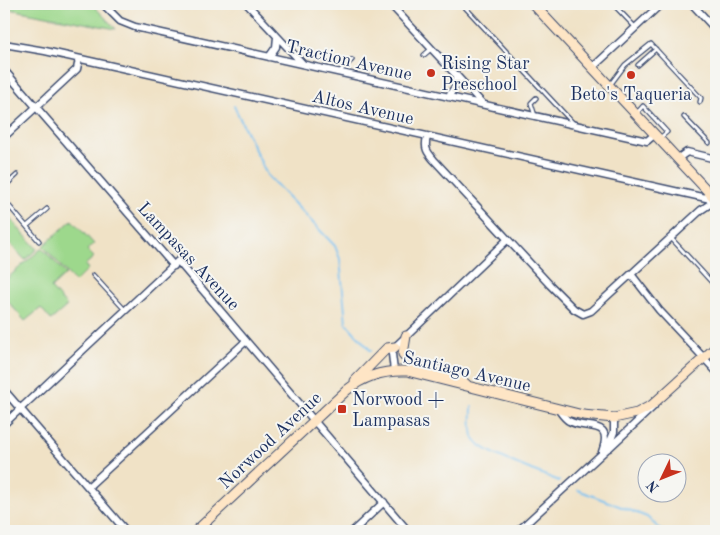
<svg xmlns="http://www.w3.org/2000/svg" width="720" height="535" viewBox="0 0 720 535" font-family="'Old Standard TT',serif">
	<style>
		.green { fill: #9dd88c; stroke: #5c8475 }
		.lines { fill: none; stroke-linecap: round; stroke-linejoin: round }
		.stream { stroke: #78c1f0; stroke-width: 2 }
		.service-casing { stroke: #3b4a6e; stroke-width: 5.5 }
		.minor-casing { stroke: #3b4a6e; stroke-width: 9 }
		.secondary-casing { stroke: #3b4a6e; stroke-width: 11 }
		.service { stroke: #fff; stroke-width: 3 }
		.minor { stroke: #fff; stroke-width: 6 }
		.secondary { stroke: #fee5c5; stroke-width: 9 }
		.poi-dot { fill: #c8321e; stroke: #f6f6f2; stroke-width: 2 }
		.labels { text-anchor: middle; stroke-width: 4; stroke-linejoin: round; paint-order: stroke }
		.street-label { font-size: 18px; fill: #1b2f5e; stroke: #f6f6f2 }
		.poi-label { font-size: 18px; fill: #1b2f5e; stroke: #f6f6f2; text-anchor: start }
	</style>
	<rect width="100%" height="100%" fill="#f6f6f2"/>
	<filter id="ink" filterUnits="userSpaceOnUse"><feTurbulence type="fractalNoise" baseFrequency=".02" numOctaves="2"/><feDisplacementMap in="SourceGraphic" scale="10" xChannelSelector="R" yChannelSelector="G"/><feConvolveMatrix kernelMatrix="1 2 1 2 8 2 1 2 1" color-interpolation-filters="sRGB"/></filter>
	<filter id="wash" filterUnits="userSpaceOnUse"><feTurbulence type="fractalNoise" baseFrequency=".0096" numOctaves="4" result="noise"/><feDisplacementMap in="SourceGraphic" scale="20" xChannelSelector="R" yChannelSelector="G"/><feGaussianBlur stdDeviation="1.12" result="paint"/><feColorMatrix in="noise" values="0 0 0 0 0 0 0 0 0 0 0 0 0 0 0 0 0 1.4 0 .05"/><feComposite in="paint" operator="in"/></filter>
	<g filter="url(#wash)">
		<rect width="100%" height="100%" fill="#f0e2c6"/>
		<path class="green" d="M4,4h88l24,25 -112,-21z
			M4,201l6,7 -5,5 32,36 -12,11 -21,-23z
			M72,220l22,24 -7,6 7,7 -9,8 3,4 -13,13 -32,-36z
			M42,248l24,26 -15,14 16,18 -16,14 -10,-12 -16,13 -21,-24v-16z"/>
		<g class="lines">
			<path class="stream" d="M234,106l33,69 68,71 5,13 6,64 25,28
				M472,407c0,10 -2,23 2,32 6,13 69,35 85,42
				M578,490l69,27 15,14"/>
		</g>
	</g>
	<g filter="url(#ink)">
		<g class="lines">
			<defs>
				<path id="service" d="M462,4l111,119
					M613,4l22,23
					M424,55l7,-6
					M638,65l18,-16
					M339,72l13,-12
					M610,85l15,-20 26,-21 50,54 -1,4
					M636,114l7,-8 24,26 -6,5
					M535,116l-4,-13 5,-5
					M684,117l25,26
					M4,187l13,-12
					M4,200l35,41
					M27,226l20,-17
					M671,238l45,49
					M93,275l32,35"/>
				<path id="minor" d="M103,4l17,17 15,6 512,114 7,-6
					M247,4l56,60
					M390,4l93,100
					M692,4l24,26
					M4,44l41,7 670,149
					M269,57l7,-10 1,-10
					M592,68l69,-64
					M4,70l170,196
					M448,97l7,-10 1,-12
					M4,137l73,-68 2,-10
					M427,137c-3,11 0,15 7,23l116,125 24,24 9,5 8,-3 110,-101 15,-10
					M677,159l10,-7 29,7
					M631,274l28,36 57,61
					M394,371l-2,-17 3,-7 112,-107
					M4,390l122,141
					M558,409c3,4 7,10 11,12 18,10 45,-3 33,31
					M4,424l174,-163 230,270
					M609,448l45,-42
					M88,487l158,-146
					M353,531l31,-29
					M518,531l89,-82 7,-17v-14"/>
				<path id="secondary" d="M533,4l183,196
					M406,336l-3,18 8,9 45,12 11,10
					M355,381l32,-33 8,-1
					M196,531l151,-141c17,-14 38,-20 60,-19l176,44 31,3 23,-5 15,-8 64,-58"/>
			</defs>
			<use href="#service" class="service-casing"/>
			<use href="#minor" class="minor-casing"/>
			<use href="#secondary" class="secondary-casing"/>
			<use href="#service" class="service"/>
			<use href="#minor" class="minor"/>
			<use href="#secondary" class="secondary"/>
		</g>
	</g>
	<g class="poi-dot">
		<circle cx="431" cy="73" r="5"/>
		<circle cx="631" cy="75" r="5"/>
		<rect x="337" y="404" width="10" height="10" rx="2.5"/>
	</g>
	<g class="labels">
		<g class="street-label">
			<text transform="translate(349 60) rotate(13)" y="6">Traction Avenue</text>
			<text transform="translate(363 107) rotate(13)" y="6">Altos Avenue</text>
			<text transform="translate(189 256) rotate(47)" y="6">Lampasas Avenue</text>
			<text transform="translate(467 371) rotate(13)" y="6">Santiago Avenue</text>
			<text transform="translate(270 440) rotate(-43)" y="6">Norwood Avenue</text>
		</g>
		<g class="poi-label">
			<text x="441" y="69">Rising Star<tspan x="441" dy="21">Preschool</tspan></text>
			<text x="631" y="100" text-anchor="middle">Beto's Taqueria</text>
			<text x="352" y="405">Norwood +<tspan x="352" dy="21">Lampasas</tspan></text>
		</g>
	</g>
	<rect width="720" height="535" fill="none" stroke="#f6f6f2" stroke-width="20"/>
	<g transform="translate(662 478) rotate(227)"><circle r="24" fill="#f6f6f2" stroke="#9ea6b7"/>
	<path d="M0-4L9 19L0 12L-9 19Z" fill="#c8321e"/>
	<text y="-8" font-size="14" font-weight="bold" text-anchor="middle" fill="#1b2f5e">N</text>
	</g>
</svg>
